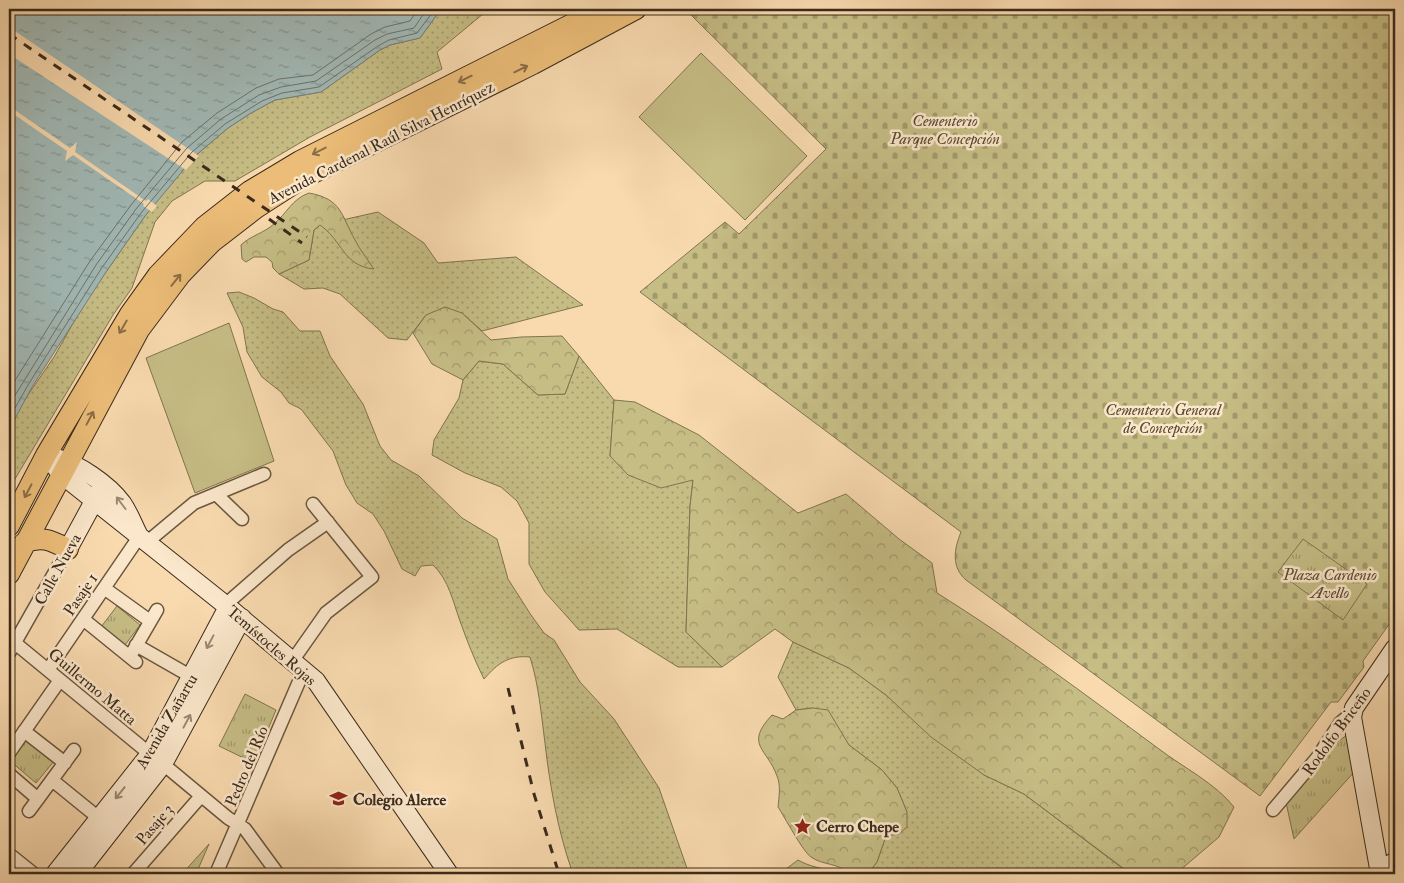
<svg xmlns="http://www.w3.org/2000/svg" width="1404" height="883" viewBox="0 0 1404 883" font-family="'IM FELL Double Pica',serif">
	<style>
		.grass { fill: url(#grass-dots); stroke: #807450 }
		.forest { fill: url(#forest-crowns); stroke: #807450 }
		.cemetery { fill: url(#cemetery-stones); stroke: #807450 }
		.park { fill: url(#park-tufts); stroke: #807450 }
		.garden { fill: #c6bd85; stroke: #807450 }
		.water { fill: url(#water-ripples); stroke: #788077 }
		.pier { fill: #f9daaf }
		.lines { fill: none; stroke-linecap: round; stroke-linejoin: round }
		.shore { stroke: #6e7268; stroke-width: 1 }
		.street-casing { stroke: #6a5740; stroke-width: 15 }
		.secondary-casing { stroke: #3b2b1b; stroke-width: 20 }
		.primary-casing { stroke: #3b2b1b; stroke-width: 22 }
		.street { stroke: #fbe7cb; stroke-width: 12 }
		.secondary { stroke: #fbe7cb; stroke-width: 18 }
		.primary { stroke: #ecbd78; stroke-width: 20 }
		.rail { stroke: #3b2b1b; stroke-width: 3; stroke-dasharray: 9 9; stroke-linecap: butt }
		.oneway { stroke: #8b6d45 }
		.oneway2 { stroke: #9b8973 }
		.labels { text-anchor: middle; stroke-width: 5; stroke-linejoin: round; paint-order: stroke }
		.park-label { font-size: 16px; font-style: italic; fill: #574830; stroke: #fbe7cb }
		.street-label { font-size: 16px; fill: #3b2b1b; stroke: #fbe7cb }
		.poi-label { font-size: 16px; font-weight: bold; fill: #3b2b1b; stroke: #fbe7cb; text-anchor: start }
	</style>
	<defs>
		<pattern id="grass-dots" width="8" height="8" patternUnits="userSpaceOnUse" patternTransform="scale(1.25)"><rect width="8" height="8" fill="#c6bd85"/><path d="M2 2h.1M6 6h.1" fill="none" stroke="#a29a6c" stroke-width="1.8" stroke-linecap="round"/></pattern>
		<pattern id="forest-crowns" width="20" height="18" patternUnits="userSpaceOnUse" patternTransform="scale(1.25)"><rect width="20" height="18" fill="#c6bd85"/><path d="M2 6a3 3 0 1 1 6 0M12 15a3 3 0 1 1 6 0" fill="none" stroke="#a29a6c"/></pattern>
		<pattern id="cemetery-stones" width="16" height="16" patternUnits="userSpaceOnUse" patternTransform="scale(1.25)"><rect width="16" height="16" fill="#c6bd85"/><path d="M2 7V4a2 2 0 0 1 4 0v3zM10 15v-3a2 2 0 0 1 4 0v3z" fill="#a29a6c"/></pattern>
		<pattern id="park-tufts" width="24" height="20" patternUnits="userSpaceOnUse" patternTransform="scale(1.25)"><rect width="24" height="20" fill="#c6bd85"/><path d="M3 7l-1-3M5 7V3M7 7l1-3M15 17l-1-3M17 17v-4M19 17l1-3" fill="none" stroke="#a29a6c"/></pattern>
		<pattern id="water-ripples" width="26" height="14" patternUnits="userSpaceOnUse" patternTransform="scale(1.25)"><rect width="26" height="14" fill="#a1b8b5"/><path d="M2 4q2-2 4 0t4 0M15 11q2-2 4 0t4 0" fill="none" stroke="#849692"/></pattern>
	</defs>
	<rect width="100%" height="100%" fill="#f9daaf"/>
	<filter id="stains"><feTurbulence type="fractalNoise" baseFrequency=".004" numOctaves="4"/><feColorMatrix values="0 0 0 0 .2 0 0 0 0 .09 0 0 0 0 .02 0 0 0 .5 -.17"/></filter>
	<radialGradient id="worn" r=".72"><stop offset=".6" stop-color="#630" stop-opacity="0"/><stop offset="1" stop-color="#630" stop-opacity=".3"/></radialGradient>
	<path class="grass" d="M441,9h48l-52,43 5,17 -132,68 -75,44h-30l-33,20 -17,21 -23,66 -19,27 -104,174v-59l12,-25 33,-48 31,-55 60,-86 28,-35 22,-25 33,-28 23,-15 24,-13 46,-8 59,-42 10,-5 30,-7z
		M378,212l46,31 14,20 78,-6 67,48 -101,26 -20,-18 -36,2 -19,25 -19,-2 -48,-44 -17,-6 -19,1 -25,-15 30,-14 5,-30 6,-5z
		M239,292l15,6 19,11 10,3 17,19h20l10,25 33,48 17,42 11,14 28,16 43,42 35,21 11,40 23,36 13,18 10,7 26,42 34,37 45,69 30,86h-116c-15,-42 -23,-87 -28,-131 -4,-30 -6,-57 -15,-86 -21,-2 -32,6 -46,22 -9,-18 -17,-38 -24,-58 -7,-19 -11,-41 -27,-56l-12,1 -6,10 -13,-7 -18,-38 -11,-17 -16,-11 -11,-18 -13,-34 -32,-42 -12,-6 -8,-11 -19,-15 -15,-25 -4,-25 -16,-34z
		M579,356l35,44 -4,56 83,24 -3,26 -4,126 36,35h-44l-61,-38 -38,1 -34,-38 -16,-28v-41l-12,-22 -16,-14 -36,-14 -33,-18 2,-15 25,-42 4,-18 16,-19 24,3 35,31 27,-1z
		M793,642l56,26 37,27 98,80 40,19 106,80 48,-2 -1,2h-309l9,-12 9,-26 21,-24 -10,-24 -15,-18 -33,-25 -36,-37 -17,2 -18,-33z"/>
	<path class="forest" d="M309,193c33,6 32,22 46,47 5,10 13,20 19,29 -31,-3 -31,-28 -54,-44l-6,5 -5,30 -30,14 -6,-6 -1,-6 -6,-5h-12l-8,5 -4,-3 -1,-14c9,-9 23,-12 33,-21 13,-11 18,-25 35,-31z
		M445,307l17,6 29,27 30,-3 41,-1 17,20 -14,38 -27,1 -35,-31 -24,-3 -16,19 -31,-16 -19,-31 13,-18z
		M614,400l21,2 64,33 99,78 48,-19 53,45 33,24 5,30c77,48 149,102 222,156 25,19 56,34 75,58l-15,30 -41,35 -47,2 -107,-80 -40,-19 -53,-38 -45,-42 -37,-27 -56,-26 -18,-13 -53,38 -36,-35 4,-126 3,-26 -32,8 -33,-13 -18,-19z
		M813,708l15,2 21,35 33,25 15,18 10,24v15l-8,7 -13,2 -9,26 -9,12h-18c-13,-12 -26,-8 -39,-17 -8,-5 -27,-41 -33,-50 1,-10 3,-22 -1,-31 -10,-28 -33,-31 -5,-61l11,4 13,-9z
		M798,860c12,7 24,8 37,12v2h-50l1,-5z"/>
	<path class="cemetery" d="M697,9h698v607l-32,45 1,6 -26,35h-7l-71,94 -294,-216c-15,-13 -12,-31 -5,-48l-321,-240 85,-70 14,12 87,-85 -136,-135z"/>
	<path class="park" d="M1303,539l64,45 -24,36 -65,-48z
		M117,606l23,19 -15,20 -24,-18z
		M245,694l31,16 -22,53 -35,-17z
		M1348,734l7,37 -61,68 -9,-41 32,-40z
		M28,738l27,22 -19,23 -26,-22z
		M209,844l-13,30h-14z"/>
	<path class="garden" d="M701,53l106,103 -62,64 -106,-103z
		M229,323l45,138 -79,32 -49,-135z"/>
	<path class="water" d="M9,9h432l-21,29 -30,7 -10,5 -59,42 -46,8 -24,13 -23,15 -33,28 -50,60 -39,56 -74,115 -23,43z"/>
	<path class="pier" d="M9,27l190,129 -13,14 -177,-116z
		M9,106l61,42 7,-6 -2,10 71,49 2,-2 9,7 -5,6 -9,-6 1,-2 -71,-49 -8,6 2,-10 -58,-40z"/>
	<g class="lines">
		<path class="shore" d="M9,390l81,-129 41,-56 51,-63 35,-29 39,-25 23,-9 34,-4 58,-41 14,-7 25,-6 8,-12
			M9,405l87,-140 40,-56 51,-61 34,-29 38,-24 22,-8 35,-6 59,-41 12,-6 27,-6 13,-19
			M9,419l19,-34 73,-116 40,-56 51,-61 33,-28 37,-23 20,-8 37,-6 59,-41 11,-6 28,-7 18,-24"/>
		<defs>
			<path id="street" d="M216,494l26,25
				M146,543l48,-40 70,-29
				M104,588l46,33
				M225,605l63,-55 40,-28
				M83,619l53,43
				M15,643l135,111
				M136,645l56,32
				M9,653l59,-104
				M132,653l25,-43
				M293,660l33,-47 46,-36 -59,-73
				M48,670l91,-133
				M24,731l41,32
				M9,753l51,-73
				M163,764l65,54 17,11 33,45
				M9,774l29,25
				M52,780l48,39
				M1273,810l44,-52 23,-35 12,-10
				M29,811l45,-61
				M9,854l25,20
				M1378,866l17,-7
				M133,874l68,-78
				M216,874l88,-204"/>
			<path id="secondary" d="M46,455l15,19 167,133 88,74 133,193
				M56,458c22,6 52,26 66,45 7,10 11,21 16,31
				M68,549l31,-57
				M55,874l95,-120 78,-147
				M77,874l86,-110 79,-146
				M1380,874l-28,-157 2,-9 41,-60"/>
			<path id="primary" d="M9,526l37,-71 84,-141 28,-39 46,-48 46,-36 50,-30 302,-152
				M24,543c18,-8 28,-2 44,6
				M9,574l130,-244 42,-56 31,-32 44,-34 45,-29 232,-115 103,-55"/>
		</defs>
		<use href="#street" class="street-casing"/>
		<use href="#secondary" class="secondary-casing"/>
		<use href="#primary" class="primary-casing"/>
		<use href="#street" class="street"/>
		<use href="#secondary" class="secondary"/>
		<use href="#primary" class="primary"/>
		<path class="rail" d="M9,34l298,203
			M269,219l33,24
			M508,688l26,106 25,80"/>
	</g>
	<defs><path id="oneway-shaft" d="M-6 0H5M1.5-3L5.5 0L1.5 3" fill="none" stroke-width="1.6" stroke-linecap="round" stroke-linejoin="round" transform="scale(1.25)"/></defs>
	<g class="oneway">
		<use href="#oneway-shaft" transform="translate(521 69) rotate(-26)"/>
		<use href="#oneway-shaft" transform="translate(465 79) rotate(154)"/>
		<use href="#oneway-shaft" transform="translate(319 151) rotate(153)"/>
		<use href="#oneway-shaft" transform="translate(176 280) rotate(-51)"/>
		<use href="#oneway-shaft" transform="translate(123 327) rotate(120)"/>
		<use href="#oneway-shaft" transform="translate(90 418) rotate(-62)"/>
		<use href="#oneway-shaft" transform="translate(28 491) rotate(118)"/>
	</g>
	<g class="oneway2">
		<use href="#oneway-shaft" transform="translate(121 503) rotate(-127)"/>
		<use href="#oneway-shaft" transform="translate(210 642) rotate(118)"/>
		<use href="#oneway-shaft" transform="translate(187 721) rotate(-62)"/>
		<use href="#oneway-shaft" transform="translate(120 793) rotate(129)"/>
	</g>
	<defs>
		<symbol id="school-bare" viewBox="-9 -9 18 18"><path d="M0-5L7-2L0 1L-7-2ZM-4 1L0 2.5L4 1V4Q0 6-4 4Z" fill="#8f2418" stroke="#fbe7cb" stroke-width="2.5" paint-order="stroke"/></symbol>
		<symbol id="sight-bare" viewBox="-9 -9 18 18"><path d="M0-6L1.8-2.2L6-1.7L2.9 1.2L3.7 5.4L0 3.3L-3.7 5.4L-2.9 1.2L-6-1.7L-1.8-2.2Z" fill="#8f2418" stroke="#fbe7cb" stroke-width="2.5" paint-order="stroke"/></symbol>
	</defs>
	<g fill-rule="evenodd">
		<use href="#school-bare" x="326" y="786" width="25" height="25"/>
		<use href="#sight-bare" x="790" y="814" width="25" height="25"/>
	</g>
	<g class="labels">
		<g class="park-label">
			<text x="945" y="126">Cementerio<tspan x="945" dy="18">Parque Concepción</tspan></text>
			<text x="1163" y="415">Cementerio General<tspan x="1163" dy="18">de Concepción</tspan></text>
			<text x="1330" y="580">Plaza Cardenio<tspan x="1330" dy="18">Avello</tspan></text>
		</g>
		<g class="street-label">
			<text transform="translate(381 142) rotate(-27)" y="6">Avenida Cardenal Raúl Silva Henríquez</text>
			<text transform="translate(57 569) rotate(-61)" y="6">Calle Nueva</text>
			<text transform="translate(80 594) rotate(-56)" y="6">Pasaje 1</text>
			<text transform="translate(272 645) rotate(41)" y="6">Temístocles Rojas</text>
			<text transform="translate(93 686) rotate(40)" y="6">Guillermo Matta</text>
			<text transform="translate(166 721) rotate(-60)" y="6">Avenida Zañartu</text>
			<text transform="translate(1336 731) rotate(-54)" y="6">Rodolfo Briceño</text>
			<text transform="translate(246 766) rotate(-67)" y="6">Pedro del Río</text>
			<text transform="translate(154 824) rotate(-50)" y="6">Pasaje 3</text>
		</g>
		<g class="poi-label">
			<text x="353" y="805">Colegio Alerce</text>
			<text x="816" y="832">Cerro Chepe</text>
		</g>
	</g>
	<rect width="1404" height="883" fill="none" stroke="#f9daaf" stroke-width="30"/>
	<rect x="10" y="10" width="1384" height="863" fill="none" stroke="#3b2b1b" stroke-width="2.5"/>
	<rect x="15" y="15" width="1374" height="853" fill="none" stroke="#3b2b1b"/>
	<rect width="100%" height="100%" filter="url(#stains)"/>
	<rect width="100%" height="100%" fill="url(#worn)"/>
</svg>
